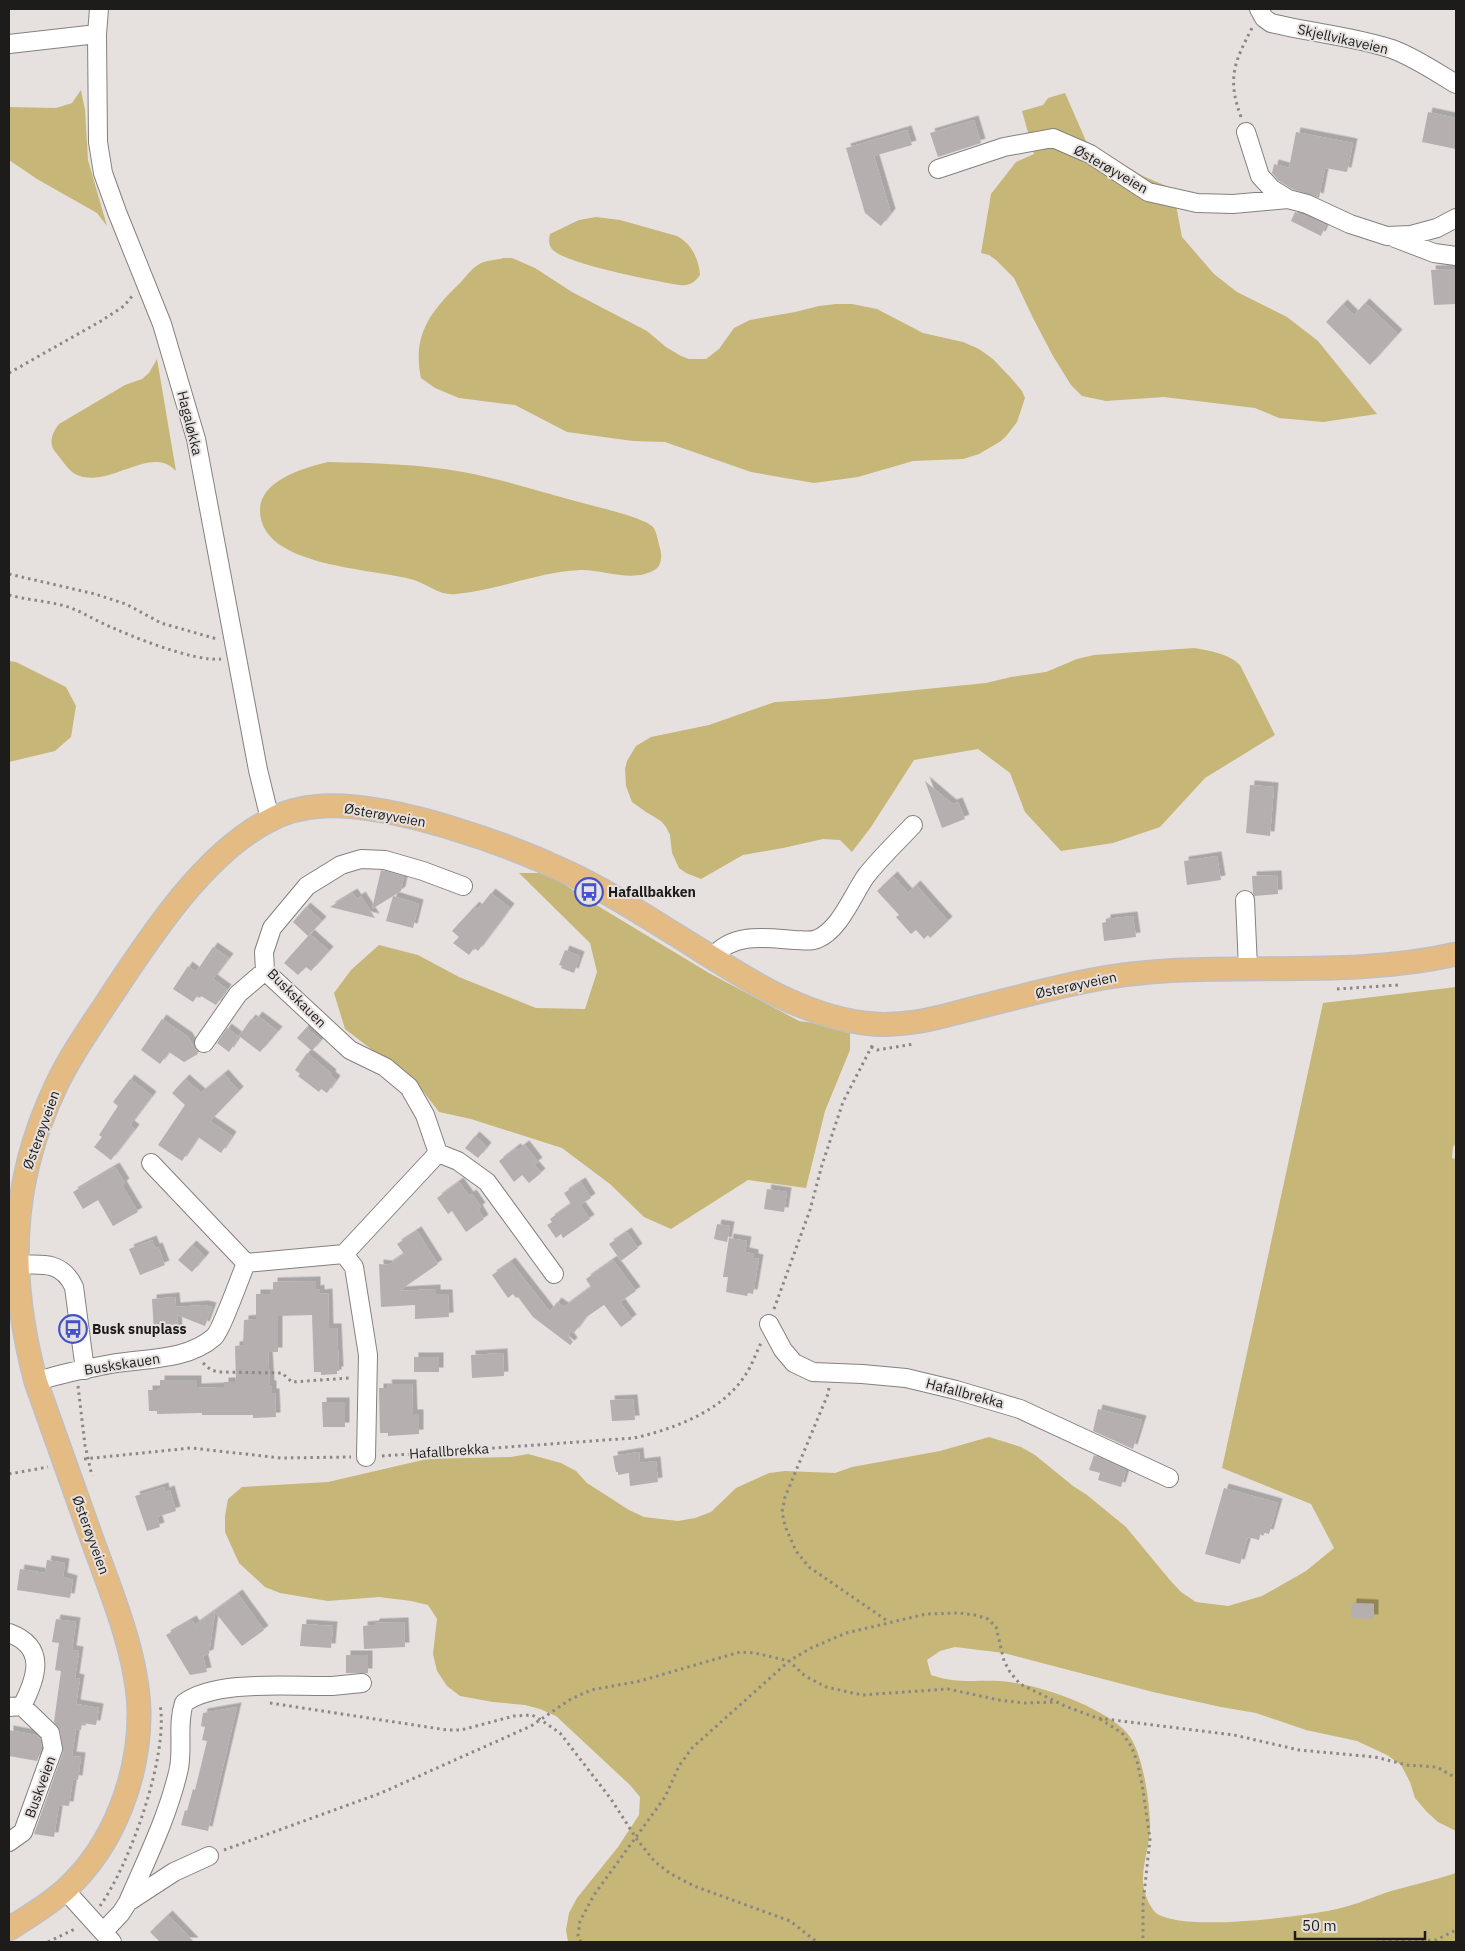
<svg xmlns="http://www.w3.org/2000/svg" width="1465" height="1951" viewBox="0 0 1465 1951" font-family="'IBM Plex Sans',sans-serif">
	<style>
		.green { fill: #c6b677 }
		.building { fill: #b5afaf; filter: url(#shadow) }
		.lines { fill: none; stroke-linecap: round; stroke-linejoin: round }
		.minor-casing { stroke: #85807e; stroke-width: 20 }
		.major-casing { stroke: #c0bfbf; stroke-width: 25 }
		.path { stroke: #8a8785; stroke-width: 3; stroke-dasharray: 2.5 4; stroke-linecap: butt }
		.minor { stroke: #fff; stroke-width: 18 }
		.major { stroke: #e5bb84; stroke-width: 22 }
		.labels { text-anchor: middle; stroke-width: 4; stroke-linejoin: round; paint-order: stroke }
		.street-label { font-size: 14px; fill: #1d1c1b; stroke: #e6e1df }
		.poi-label { font-size: 14px; font-weight: bold; fill: #1d1c1b; stroke: #e6e1df; text-anchor: start }
	</style>
	<defs>
		<filter id="shadow"><feDropShadow dx="4.5" dy="-4.5" stdDeviation="0" flood-color="#0004"/></filter>
	</defs>
	<rect width="100%" height="100%" fill="#e6e1df"/>
	<path class="green" d="M81,90l4,20 3,50 19,66 -10,-13 -60,-34 -28,-19v-53l47,1 16,-5z
		M1065,93l21,48 57,35 30,13 9,48 32,37 23,18 50,25 31,24 59,73 -54,8 -44,-4 -24,-10 -91,-11 -58,4 -24,-5 -11,-11 -18,-29 -20,-38 -19,-40 -18,-18 -7,-5 -8,-2 10,-59 25,-32 18,-8 -12,-43 21,-6 5,-7z
		M596,217l24,3 57,16c14,7 22,23 23,39 -6,8 -10,11 -21,10 -23,-4 -115,-21 -127,-36 -4,-5 -3,-10 -2,-15l29,-14z
		M504,258h8l23,10 37,24 75,39 19,16 15,9 8,3h17l13,-10 15,-21 16,-8 45,-8 24,-6 17,-2h16l25,5 46,24 40,9 16,7 14,10 18,19 11,13 3,7 -8,24 -10,13 -6,6 -22,13 -16,5 -50,2 -55,16 -44,6 -63,-11 -86,-30 -32,-1 -66,-9 -52,-27 -56,-7 -24,-10 -14,-10c-9,-42 9,-66 38,-94 6,-6 12,-15 19,-19 7,-5 19,-5 26,-7z
		M157,359l19,112c-26,-28 -67,20 -101,3 -7,-4 -13,-14 -18,-20 -9,-9 -6,-20 2,-30l66,-39 17,-6 7,-6z
		M328,462c45,1 90,2 135,10 44,8 87,23 131,34 12,3 52,13 59,21 4,5 5,15 7,21 2,7 2,16 -4,21 -23,15 -52,0 -76,1 -42,2 -81,20 -124,24 -16,2 -27,-9 -42,-14 -39,-12 -153,-12 -154,-69 -1,-30 43,-43 68,-49z
		M1194,648c16,3 34,5 46,17l35,70 -70,43 -45,49 -47,16 -52,8 -36,-39 -15,-39 -32,-24 -64,11 -43,67 -19,25 -12,-12 -17,-1 -40,9 -40,7 -42,24 -15,-6 -7,-5 -7,-15 -2,-18 -4,-8 -5,-6 -15,-9 -14,-10 -6,-16 -1,-17 2,-8 9,-15 15,-9 58,-12 66,-23 51,-3 160,-16 25,-6 35,-5 31,-13 17,-4z
		M9,661l7,1 50,25 10,19 -5,31 -16,14 -46,11z
		M519,873h28l51,33 111,67 90,48 51,7v22l-25,61 -19,77 -58,-8 -77,49 -27,-12 -34,-33 -48,-36 -91,-29 -32,-7 -20,-26 -74,-57 -11,-36 17,-23 28,-25 39,10 41,22 77,31 49,1 12,-37 -7,-29z
		M1456,987v156l-3,4 -1,11 4,1v672l-18,-9 -12,-11 -11,-13 -5,-16 -9,-17 -14,-10 -30,-14 -51,-11 -50,-17 -35,-6 -68,-15 -149,-39 -49,-6 -15,4 -13,9 4,15c28,9 41,5 68,6 35,2 104,25 128,52 16,18 23,70 23,94 0,17 -7,35 -7,52 -1,9 5,25 11,32 21,23 152,5 183,-2 18,-4 36,-12 54,-18 21,-6 44,-11 65,-18v69h-888l-2,-12 3,-17 8,-15 41,-51 21,-32 1,-18 -10,-12 -74,-69 -16,-7 -15,-4 -32,-3 -33,-6 -13,-10 -10,-15 -4,-17 4,-35 -9,-14 -17,-4 -32,-4 -51,4 -48,-8 -15,-6 -26,-24 -14,-31v-16l3,-17 14,-12 86,-5 99,-23 84,-2 17,-3 33,9 15,8 11,12 42,27 15,7 34,4 17,-3 16,-6 25,-24 33,-15 16,-2 50,2 17,-6 88,-16 49,-14 32,10 14,8 38,31 14,9 39,32 43,52 12,13 15,10 32,4 34,-10 44,-25 28,-23 -23,-44 -89,-36 101,-465z"/>
	<path class="building" d="M1428,112l28,6v31l-34,-7z
		M974,120l7,23 -43,14 -8,-24z
		M907,130l5,15 -38,11 17,57 -10,13 -16,-13 -19,-65z
		M1296,132l57,11 -6,29 -22,-4 -6,30 -27,-9 -13,-8 -7,-8 2,-9 15,4z
		M1295,212l31,13 -5,11 -30,-15z
		M1456,269v35l-22,1 -3,-35z
		M1365,303l33,31 -28,31 -44,-43 17,-18 11,11z
		M925,781l27,23 6,-2 7,17 -23,9z
		M1250,785l24,2 -4,49 -24,-3z
		M1217,856l4,24 -34,5 -3,-24z
		M381,870l23,6 -3,15 -8,5 26,8 -6,24 -27,-7 7,-25 -21,13z
		M1277,875l1,19 -24,2 -1,-3 -1,-17z
		M893,876l15,17 8,-8 32,36 -18,17 -2,-3 -4,4 -8,-9 -5,4 -15,-17 3,-2 -22,-24z
		M353,893l4,6 4,-3 14,22 -45,-11z
		M491,893l19,15 -32,43 -4,-3 -5,7 -16,-12 6,-6 -7,-6 23,-25 3,3z
		M306,907l16,14 -14,15 -15,-14z
		M1133,916l3,21 -32,4 -2,-18 4,-1v-3z
		M310,934l19,17 -18,20 -5,-4 -8,8 -14,-12z
		M213,947l16,11 -16,21 14,10 -11,16 -15,-9 -1,2 -3,-2 -4,6 -20,-13 15,-23 8,6z
		M565,950l15,6 -6,17 -13,-5 1,-2 -3,-1z
		M258,1016l20,15 -18,21 -21,-16 12,-17 3,2z
		M162,1019l26,18 10,17 -14,8 -15,-10 -9,12 -19,-14z
		M227,1028l12,9 -10,15 -12,-9z
		M306,1028l15,12 -9,11 -15,-13z
		M307,1053l25,21 -1,2 5,4 -9,13 -6,-4 -2,3 -21,-16 2,-2 -5,-4z
		M224,1074l15,17 -29,30 22,15 -11,17 -23,-16 -16,24 -24,-16 27,-40 -13,-12 13,-14 16,14z
		M130,1079l22,17 -22,29 5,4 -24,31 -17,-13 8,-10 -3,-2 19,-29 -5,-4z
		M475,1136l12,11 -9,11 -13,-10z
		M525,1145l13,17 -4,3 7,8 -12,10 -7,-8 -8,7 -15,-21 17,-13 2,2z
		M115,1167l10,16 -3,2 16,27 -25,14 -15,-26 -15,9 -10,-17z
		M459,1182l10,14 3,-2 9,13 -3,2 6,10 -18,13 -14,-21 -4,3 -11,-16z
		M581,1182l10,16 -11,7 10,14 -27,19 -2,-4 -5,4 -9,-13 5,-3 -2,-3 21,-15 -7,-11z
		M767,1189l20,3 -3,20 -20,-3z
		M717,1224l13,2 -3,16 -13,-3z
		M417,1231l21,33 -39,27 37,-2v5h12l1,23 -34,2v-14l-34,2 -2,-43 9,1 16,-11 -7,-10z
		M627,1232l11,16 -17,13 -12,-17z
		M729,1238l18,3 -2,11 9,2v4l5,1 -6,35 -5,-1 -1,3 -21,-4 2,-15h-5z
		M152,1240l3,8 3,-1 7,18 -25,10 -11,-26z
		M192,1245l13,12 -13,15 -14,-12z
		M613,1260l23,31 -16,11 12,17 -11,8 -17,-22 -19,13 -11,15 -3,-2 -3,4 5,7 -3,3 -37,-28 -15,-20 -2,1 -3,-4 -5,4 -16,-23 19,-13 39,50 7,-10 7,5 27,-20 -5,-8z
		M316,1281v9l4,-1v5l8,-1 1,35h8l2,43h-2v3l-16,1v-3h-7l-2,-57 -34,1v36h-10l2,33h2v8h3l1,24 -23,1v-3h-51v-2l-45,1v-3h-8l-1,-21h9v-2h3v-8h37v8l27,-1v-5h12l-1,-36 8,-1 1,-25 12,-1v-25h14v-4h3v-8z
		M175,1297l1,10 28,-2 8,2 -7,19 -28,-11 1,15 -24,2 -2,-33z
		M503,1353l1,23 -32,2 -1,-23z
		M414,1357h25v15h-25z
		M387,1384h25l1,30h6v20l-31,2v-3h-8l-1,-45h9z
		M633,1399l2,21 -23,1 -2,-21z
		M322,1402h23v25h-22z
		M1098,1409l44,11 -9,29 -40,-18z
		M639,1452l1,11 16,-2 2,21 -28,4 -1,-13 -11,2v-3h-2l-3,-16z
		M1094,1455l32,15 -5,17 -23,-7 2,-7 -11,-3z
		M164,1487l1,5 5,-2 6,21 -19,6 3,10 -13,4 -12,-35z
		M1224,1488l54,15 -9,31 -8,-2 -2,8 -11,-3 -8,27 -35,-10z
		M47,1560l18,3 -2,14 10,3 -3,18 -53,-8 3,-21 25,4z
		M238,1594l26,36 -22,16 -27,-34 -6,42 -6,2 4,16 -17,3 -24,-40 26,-15 3,5z
		M1352,1603l22,1v15l-23,-1z
		M56,1619l20,3 -4,28 7,1 -4,27 5,1 -4,25 23,4 -3,17 -14,-2 -1,7 -5,-1 -4,27 9,1 -3,23 -5,-1 -4,27 -10,-1 -5,32 -20,-3 29,-82 -3,-21 -6,-9 7,-51 -6,-1 4,-27 -7,-1z
		M404,1622l1,25 -41,2 -1,-23 12,-1v-2z
		M302,1624l31,2 -2,22 -31,-2z
		M346,1655h22v18h-22z
		M237,1707l-29,124 -27,-6 4,-15 2,1 6,-22 2,1 12,-49 -5,-1 3,-13 -4,-1 2,-13z
		M9,1730l27,5 4,3 2,10 -5,13 -28,-5z
		M168,1915l26,27h-34l-10,-10z"/>
	<g class="lines">
		<defs>
			<path id="minor" d="M99,9l-2,25 1,108 5,31 14,39 45,112 34,115 62,331 12,49
				M1259,9l5,9 7,5c41,10 81,13 121,26 22,8 44,23 64,35
				M9,44l88,-10
				M1246,132l14,44 12,13 16,10 19,5 43,20 37,12 24,-1 26,-7 19,-10
				M938,169l66,-22 49,-9 37,16 58,38 49,11 36,1 55,-5
				M1395,238l39,15 22,3
				M1245,900l3,68
				M713,957c20,-25 53,-19 82,-17 7,0 15,2 22,-1 23,-9 36,-45 49,-63 14,-18 31,-34 47,-51
				M204,1043l34,-49 27,-23
				M438,1153l20,8 29,21 67,92
				M151,1163l95,100
				M344,1254l94,-101 -13,-38 -16,-28 -24,-20 -35,-17 -85,-79 -1,-19 8,-24 35,-42 34,-21 20,-6 24,1 38,11 40,15
				M17,1265c25,-1 45,-4 57,22l11,83
				M769,1324l14,26 11,13 19,9 49,2 44,4 50,12 64,19 149,69
				M36,1382c24,-9 50,-13 75,-18 33,-6 76,-3 103,-27 7,-6 27,-62 32,-74l98,-9 10,13 14,88 -2,102
				M9,1633c38,14 28,44 13,73
				M9,1707l13,-1 28,27 3,16 -30,83 -14,10
				M65,1890l47,52
				M128,1902l46,-30 35,-16
				M103,1932l18,-19 7,-11c19,-44 41,-88 51,-134 4,-22 -2,-44 5,-65 33,-24 107,-16 148,-17 10,-1 20,-2 30,-3"/>
			<path id="major" d="M9,1929c19,-12 39,-24 56,-39 49,-44 75,-115 74,-180 -2,-56 -27,-116 -46,-168 -19,-53 -38,-107 -57,-160 -28,-105 -27,-197 20,-296 15,-32 36,-61 55,-90 39,-59 92,-141 157,-175 16,-9 37,-14 55,-15 71,-3 182,37 246,67 34,16 67,37 99,57 61,37 124,84 196,93 35,5 70,-4 103,-13 40,-10 80,-21 120,-29 122,-25 248,1 369,-27"/>
		</defs>
		<use href="#minor" class="minor-casing"/>
		<use href="#major" class="major-casing"/>
		<path class="path" d="M1241,117c-14,-39 -7,-54 11,-89
			M9,373l92,-52 23,-15 9,-11
			M9,574l86,20 31,10 35,19 56,16
			M9,595c18,5 38,6 56,11 14,4 26,12 39,18 26,12 90,38 117,35
			M1337,989l61,-4
			M871,1047l6,3 37,-6
			M774,1309l36,-99 12,-45 21,-63 31,-60
			M203,1363l8,7 8,2 63,1 10,9 58,-4
			M78,1386l7,59 7,31
			M829,1388l-1,6 -43,103 -3,15 3,14 11,25 13,16 80,55
			M382,1456l252,-18c40,-9 89,-27 112,-64 6,-9 10,-21 15,-31
			M84,1459l107,-11 90,10 70,-1
			M9,1474l39,-7
			M270,1703l177,27h14l53,-14 18,-1 9,5 19,13 51,66 25,39 19,24 16,12 23,12 96,35 27,21
			M1100,1719l22,14 9,13 6,15 5,23 8,55 -7,65v38
			M224,1850l157,-57 150,-67 40,-27 20,-9 49,-9 100,-29 15,1 34,8 16,15 21,11 36,8 86,-6 51,11 24,3 33,-1
			M100,1906c30,-42 69,-151 60,-202
			M48,1942l29,-14
			M581,1942l-3,-6 2,-15 14,-26 71,-98 14,-31 13,-18 97,-87 22,-13 35,-15 80,-19 32,-1 17,2 13,4 8,8 8,34 6,11 10,12 45,22 32,12 137,17 65,15 76,7 32,8 30,2 19,11
			M1376,1942l60,-2 20,-10"/>
		<use href="#minor" class="minor"/>
		<use href="#major" class="major"/>
	</g>
	<defs>
		<symbol id="bus-ring" viewBox="-11 -11 22 22"><circle r="9.5" fill="#e6e1df" stroke="#4352c6" stroke-width="1.5"/><path d="M-5-6H5V4H4V6H2V4H-2V6H-4V4H-5ZM-3.5-4V0h7V-4ZM-3.5 1.2v1.5H-2V1.2ZM2 1.2v1.5H3.5V1.2Z" fill="#4352c6"/></symbol>
	</defs>
	<g fill-rule="evenodd">
		<use href="#bus-ring" x="573" y="876" width="32" height="32"/>
		<use href="#bus-ring" x="57" y="1313" width="32" height="32"/>
	</g>
	<g class="labels">
		<g class="street-label">
			<text transform="translate(1343 39) rotate(13)" y="5">Skjellvikaveien</text>
			<text transform="translate(1111 169) rotate(30)" y="5">Østerøyveien</text>
			<text transform="translate(190 423) rotate(76)" y="5">Hagaløkka</text>
			<text transform="translate(385 815) rotate(10)" y="5">Østerøyveien</text>
			<text transform="translate(1076 985) rotate(-12)" y="5">Østerøyveien</text>
			<text transform="translate(297 998) rotate(45)" y="5">Buskskauen</text>
			<text transform="translate(41 1130) rotate(-70)" y="5">Østerøyveien</text>
			<text transform="translate(122 1364) rotate(-9)" y="5">Buskskauen</text>
			<text transform="translate(965 1393) rotate(15)" y="5">Hafallbrekka</text>
			<text transform="translate(449 1451) rotate(-4)" y="5">Hafallbrekka</text>
			<text transform="translate(91 1535) rotate(70)" y="5">Østerøyveien</text>
			<text transform="translate(40 1787) rotate(-70)" y="5">Buskveien</text>
		</g>
		<g class="poi-label">
			<text x="608" y="897">Hafallbakken</text>
			<text x="92" y="1334">Busk snuplass</text>
		</g>
	</g>
	<rect width="1465" height="1951" fill="none" stroke="#1d1c1b" stroke-width="20"/>
	<path d="M1295 1931v8h130v-8" fill="none" stroke="#1d1c1b" stroke-width="2.5"/>
	<text x="1302" y="1931" font-size="15" fill="#1d1c1b" stroke="#e6e1df" stroke-width="4" paint-order="stroke">50 m</text>
</svg>
